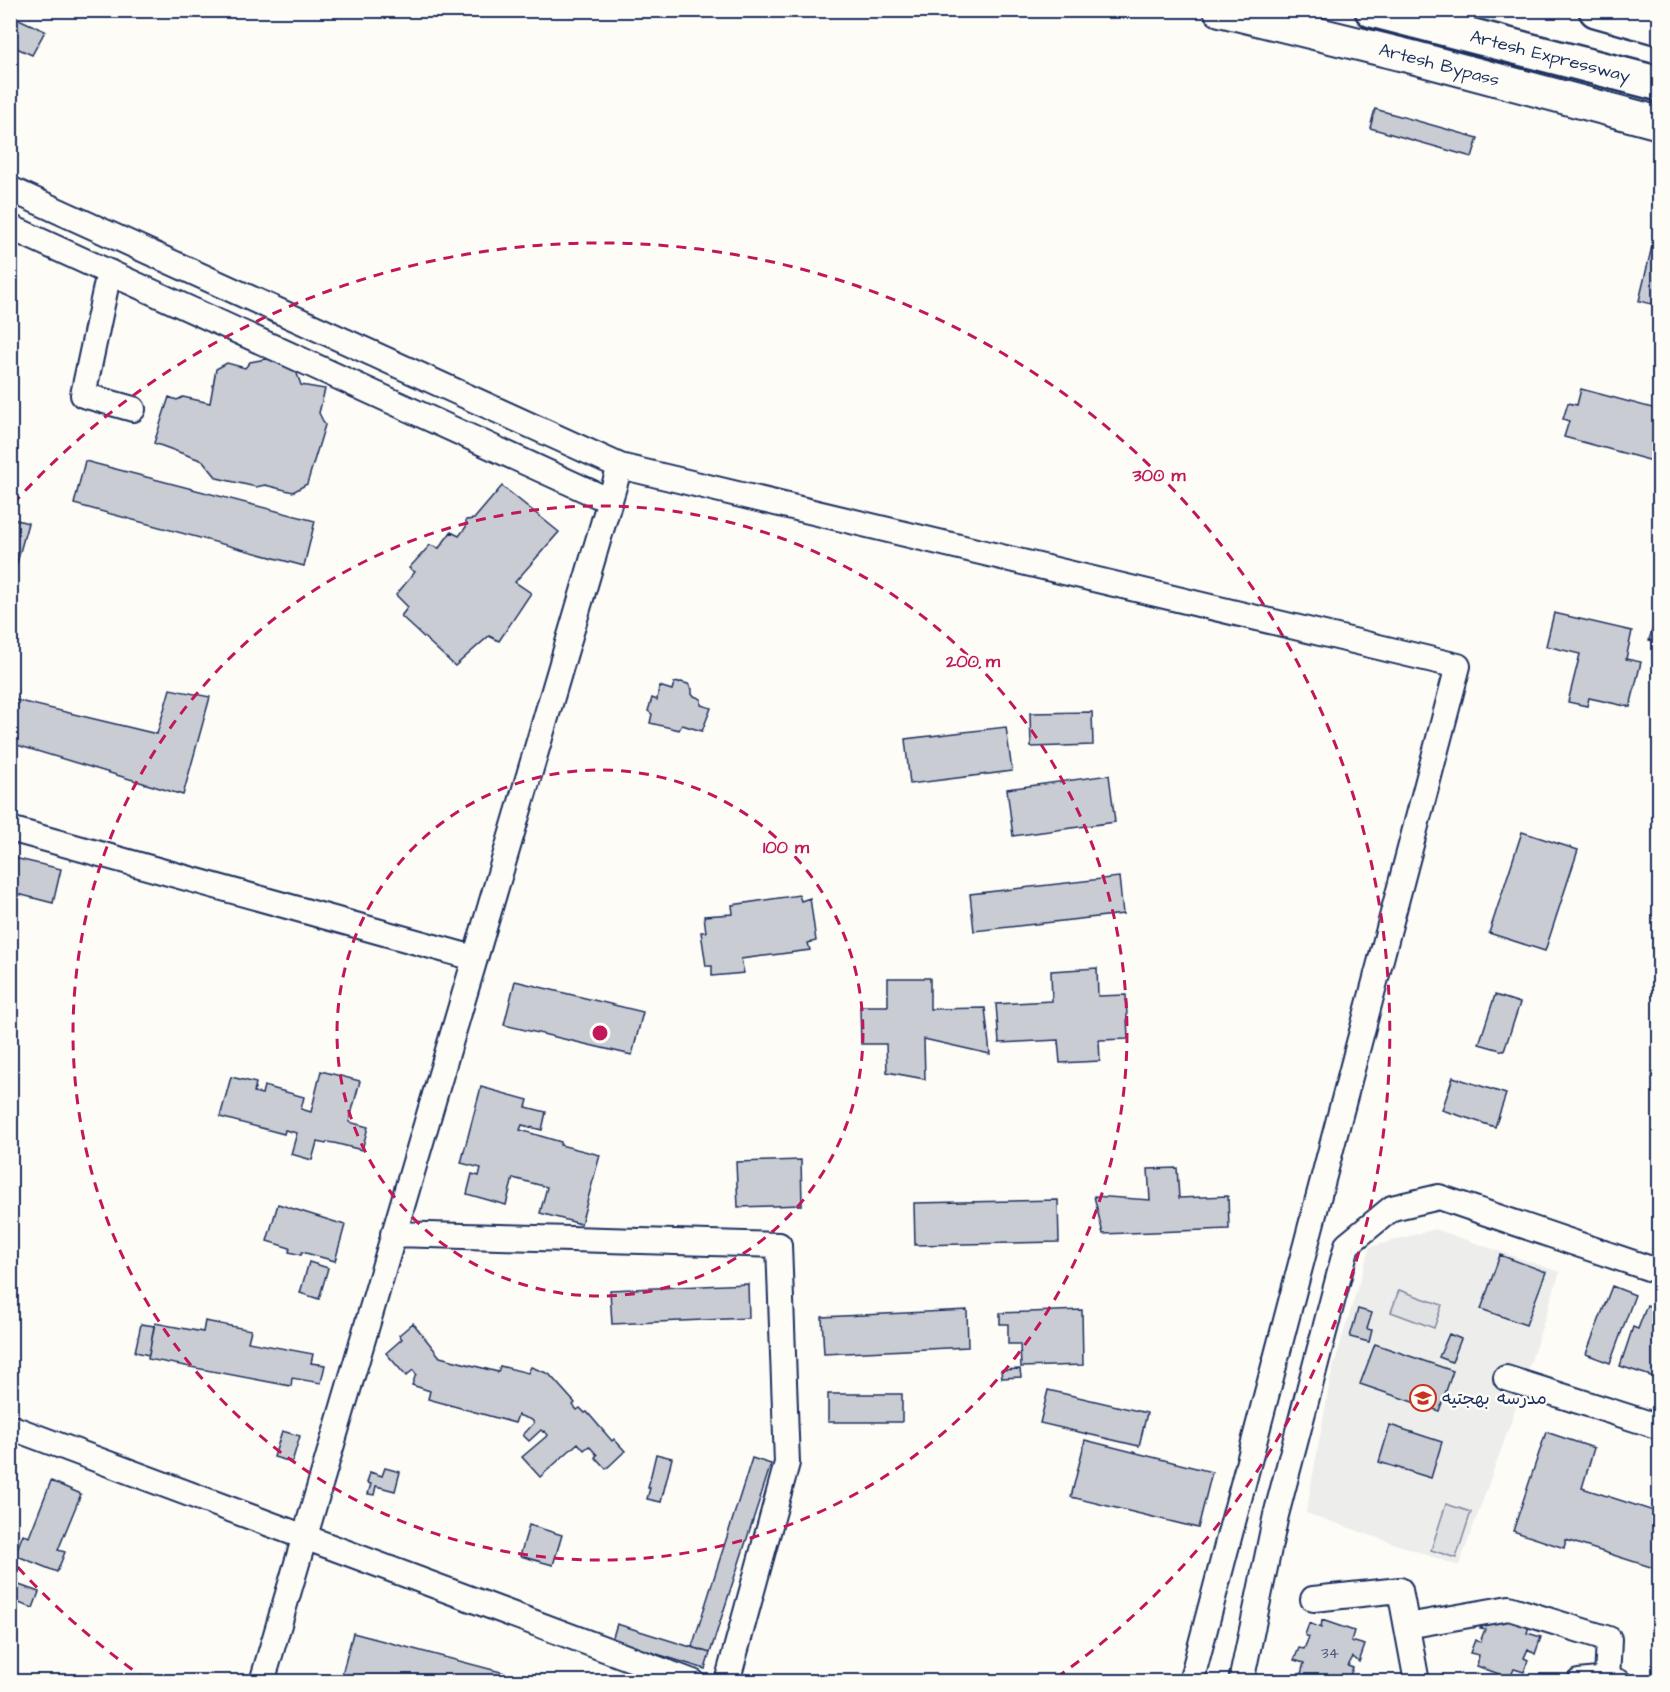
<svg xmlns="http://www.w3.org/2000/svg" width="1670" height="1692" viewBox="0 0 1670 1692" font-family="'Architects Daughter','Playpen Sans Arabic',sans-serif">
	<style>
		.built { fill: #edeeec }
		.grass { fill: #e0e1e3; stroke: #7e88a0; stroke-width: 1.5 }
		.building { fill: #c9ccd3; stroke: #1b2f5e; stroke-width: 1.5 }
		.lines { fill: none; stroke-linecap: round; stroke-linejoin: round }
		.minor-casing { stroke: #1b2f5e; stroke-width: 28 }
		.major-casing { stroke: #1b2f5e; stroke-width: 36 }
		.highway-casing { stroke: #1b2f5e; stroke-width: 38 }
		.minor { stroke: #fdfcf7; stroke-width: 24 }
		.major { stroke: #fdfcf7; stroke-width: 32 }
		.highway { stroke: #fdfcf7; stroke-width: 33 }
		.ring { fill: none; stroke: #c2185b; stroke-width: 3; stroke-dasharray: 10 8 }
		.labels { text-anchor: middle; stroke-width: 5; stroke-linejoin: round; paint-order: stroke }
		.number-label { font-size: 15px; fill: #46567b }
		.street-label { font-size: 18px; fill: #1b2f5e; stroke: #fdfcf7 }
		.poi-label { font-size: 18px; fill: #1b2f5e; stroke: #fdfcf7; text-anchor: start }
		.centre { fill: #c2185b; stroke: #fdfcf7; stroke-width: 3 }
		.ring-label { font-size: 18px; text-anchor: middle; font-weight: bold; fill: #c2185b; stroke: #fdfcf7; stroke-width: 5; stroke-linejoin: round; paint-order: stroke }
	</style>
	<rect width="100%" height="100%" fill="#fdfcf7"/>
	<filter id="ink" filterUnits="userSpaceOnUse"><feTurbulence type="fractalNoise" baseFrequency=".0167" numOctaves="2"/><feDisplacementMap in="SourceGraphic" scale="12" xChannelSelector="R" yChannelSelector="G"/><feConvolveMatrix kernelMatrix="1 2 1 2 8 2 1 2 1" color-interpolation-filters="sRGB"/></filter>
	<g filter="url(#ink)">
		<path class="built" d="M1435,1229l125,43 -50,153 -51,141 -153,-53 26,-142 38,-124z"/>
		<path class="grass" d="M1399,1290l43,15 -8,23 -43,-16z
			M1446,1504l25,8 -15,46 -25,-8z"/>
		<path class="building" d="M10,15l35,16 -13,24 -22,-10z
			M1375,109l103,29 -6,19 -102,-29z
			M1653,242l7,2v62l-21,-5z
			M266,359l19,3 10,6 6,17 24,4 -6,24 6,12 -18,59 -14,8 -28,-7 -9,2 -39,-9 -14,-17 -49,-18 15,-46 8,3 6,-3 27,6 6,-34 11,-6 18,5 5,-6z
			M1581,389l79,21v53l-96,-26 5,-16 -6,-2 5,-16 9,2z
			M85,461l230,60 -11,45 -230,-62z
			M502,486l57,46 -44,50 16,11 -32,48 -10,-5 -34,30 -54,-50 7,-9 -12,-12 19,-23 -6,-4 21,-23 9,3 12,-16 8,4 7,-9v-7l8,-1z
			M10,518l18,5 -16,58 -2,-1z
			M1660,604v39l-11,-3z
			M1554,613l78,18 -6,28 15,3 -11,45 -41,-9 -2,8 -19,-4 12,-48 -34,-8z
			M681,682l7,2 4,5v6l9,4v6l10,3 -9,23 -20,-6 -3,5 -29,-7 2,-9 -4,-3 4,-13 5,2 2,-14 13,4 2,-7z
			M10,683l2,1 3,16 142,34 13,-45 40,8 -27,98 -173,-52z
			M1092,712l1,33 -62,2 -1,-34z
			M1006,727l6,44 -102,13 -5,-45z
			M1109,775l6,47 -102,14 -6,-47z
			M1522,832l56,18 -33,101 -56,-18z
			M10,857l51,12 -8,34 -43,-11z
			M1119,877l4,37 -149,17 -4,-37z
			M799,895l2,6 9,-3 6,43 -8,2 2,7 -69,9 3,14 -32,3v-10h-6l-5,-34h5l-2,-16 29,-2 -1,-9z
			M1097,968l1,28 28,-1 2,44 -29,1 1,21 -40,2 -2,-23 -59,3 -3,-39 56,-3 -1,-30z
			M888,978h42v31l55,-1 5,46 -66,-15 1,40 -38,-7 -1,-28h-25l-1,-38h28z
			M515,981l128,31 -11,43 -128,-30z
			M1495,995l25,8 -16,48 -25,-7z
			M321,1071l39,10 -11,41 19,5 -6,23 -28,-7 -7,-1 -1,2 -9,-2 -5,18 -21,-6 6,-21 -12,-3 -1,4 -64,-17 11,-40 25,6 -2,9 8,2 2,-8 40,11 -3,12 10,3z
			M1453,1077l53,17 -11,33 -53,-17z
			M481,1087l47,13 -2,7 20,5 -4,18 -20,-5 -2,5 41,12 -1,3 40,10 -19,69 -41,-11 7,-26 -34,-9 -7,27 -39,-11 5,-20 7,2 2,-8 -20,-5z
			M801,1160l1,45 -64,2 -2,-45z
			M1177,1168l2,30 49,-2 1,33 -126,5 -9,-38 56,4 -2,-31z
			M1058,1200l1,42 -144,3 -1,-42z
			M278,1204l67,21 -10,36 -33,-9 -1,3 -12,-3 1,-4 -23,-7z
			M1500,1255l46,17 -20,53 -45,-16z
			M309,1262l19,6 -9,31 -19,-6z
			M748,1284l1,34 -137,6 -2,-34z
			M1612,1286l23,9 -25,68 -24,-9z
			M1647,1305l13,4v52l-6,16 -34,-11 13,-39 5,2z
			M1358,1309l14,4 -5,16 5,1 -3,12 -19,-5z
			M967,1310l1,37 -144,7 -2,-37z
			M1082,1310l1,55 -62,2 -1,-23h-12v-20h-8v-11z
			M205,1321l46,9 -3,12 65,12 -2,9 14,2 -4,18 -29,-5 -1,8 -143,-27 7,-36 48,9z
			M413,1323l27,34 58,15 2,-6 28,7 3,-6 18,7 26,29 -2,2 4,5 3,-2 5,5 2,-1 25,29 2,-2 11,12 -19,18 -11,-12 2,-2 -8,-9 -5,4 -6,-7 -38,34 -18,-20 26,-22 -4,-4 -1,1 -2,-2 -12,11 -6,-6 11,-12 -2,-3 -14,-5 -3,8 -87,-24 2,-8 -18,-6 4,-11 -3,-4 -7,6 -20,-23 16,-14 -3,-4z
			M141,1324l13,2 -5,29 -14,-3z
			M1449,1334l12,5 -9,23 -13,-5z
			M1375,1344l78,27 -14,40 -79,-27z
			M1020,1369l1,8 -19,1 -1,-8z
			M1048,1390l99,23 -8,33 -99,-23z
			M828,1394h74v28h-74z
			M1390,1425l52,17 -11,36 -52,-16z
			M282,1431l18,5 -8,26 -18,-5z
			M1546,1432l48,16 -12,40 78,25v57l-94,-30 -2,8 -51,-17z
			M1085,1440l127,32 -14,56 -127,-31z
			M656,1454l16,4 -11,44 -14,-3 3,-11h-2z
			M752,1458l19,6 -61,189 -18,-6z
			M385,1468l15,4 -5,19 -19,-5 -2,9 -6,-1 3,-10 -4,-1 3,-11 12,4z
			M51,1481l30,13 -23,56 7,2 -8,20 -42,-17 8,-21 6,3z
			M529,1525l33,10 -9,30 -33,-9z
			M19,1585l20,7 -6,16 -20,-7z
			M1485,1615l45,8 -3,10 14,4 -6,17 -7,-5 -4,9 4,2 -4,12 -10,-3 -4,9 -33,-12 2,-11 -9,-2 5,-13 5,2 5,-13 -5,-1z
			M1322,1620l32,11 -3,10 14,4 -6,17 -6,-5 -5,9 5,2 -5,12 -10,-3 -2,5h-13l-22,-8 3,-11 -10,-3 5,-12 5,1 5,-12 -4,-2 4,-12 12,5z
			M617,1624l93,29 -5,16 -93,-29z
			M353,1633l186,49h-199z"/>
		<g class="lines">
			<defs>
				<path id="minor" d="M10,189l610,277 838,200 -267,1016
					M10,227l600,274
					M109,272l-26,123 50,14
					M10,829l464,129
					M393,1234l386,11 8,218 -60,219
					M1506,1378l154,49
					M10,1427l683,255
					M1313,1599l87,-9 17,92
					M1407,1626l102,-18 100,31 -2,40 12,3
					M262,1682l358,-1216
					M1241,1682l35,-167 71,-270 45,-37 47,-11 221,75
					M1579,1682l28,-3"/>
				<g id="major">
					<path id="s1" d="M1220,10l192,47 248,66"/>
				</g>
				<g id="highway">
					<path id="s2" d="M1372,10l288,74"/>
					<path d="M1596,10l64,18"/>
				</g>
			</defs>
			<use href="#minor" class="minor-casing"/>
			<use href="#major" class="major-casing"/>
			<use href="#highway" class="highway-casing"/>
			<use href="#minor" class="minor"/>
			<use href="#major" class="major"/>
			<use href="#highway" class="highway"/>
		</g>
	</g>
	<g class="ring">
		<circle cx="600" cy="1033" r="263"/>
		<circle cx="600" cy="1033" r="527"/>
		<path d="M147 1680A790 790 0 0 1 13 1562M13 504A790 790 0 1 1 1053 1680"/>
	</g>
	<defs>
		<symbol id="school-ring" viewBox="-11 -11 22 22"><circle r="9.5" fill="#fdfcf7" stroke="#c8321e" stroke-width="1.5"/><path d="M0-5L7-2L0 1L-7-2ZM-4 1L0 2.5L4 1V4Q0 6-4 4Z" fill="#c8321e"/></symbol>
	</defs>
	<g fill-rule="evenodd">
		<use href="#school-ring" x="1408" y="1383" width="30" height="30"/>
	</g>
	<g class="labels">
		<g class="number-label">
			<text x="1330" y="1658">34</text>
		</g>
		<g class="street-label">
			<text dy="6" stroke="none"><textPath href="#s2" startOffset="184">Artesh Expressway</textPath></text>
			<text dy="6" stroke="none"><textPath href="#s1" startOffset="226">Artesh Bypass</textPath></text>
		</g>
		<g class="poi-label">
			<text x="1442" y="1404">مدرسه بهجتیه</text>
		</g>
	</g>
	<circle cx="600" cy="1033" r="9" class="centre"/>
	<g class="ring-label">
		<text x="1159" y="481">300 m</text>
		<text x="973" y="667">200 m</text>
		<text x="786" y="853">100 m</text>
	</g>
	<rect width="1670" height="1692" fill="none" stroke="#fdfcf7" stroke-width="36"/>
	<rect x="18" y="18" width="1634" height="1656" fill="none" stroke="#1b2f5e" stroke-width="2" filter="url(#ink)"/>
</svg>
